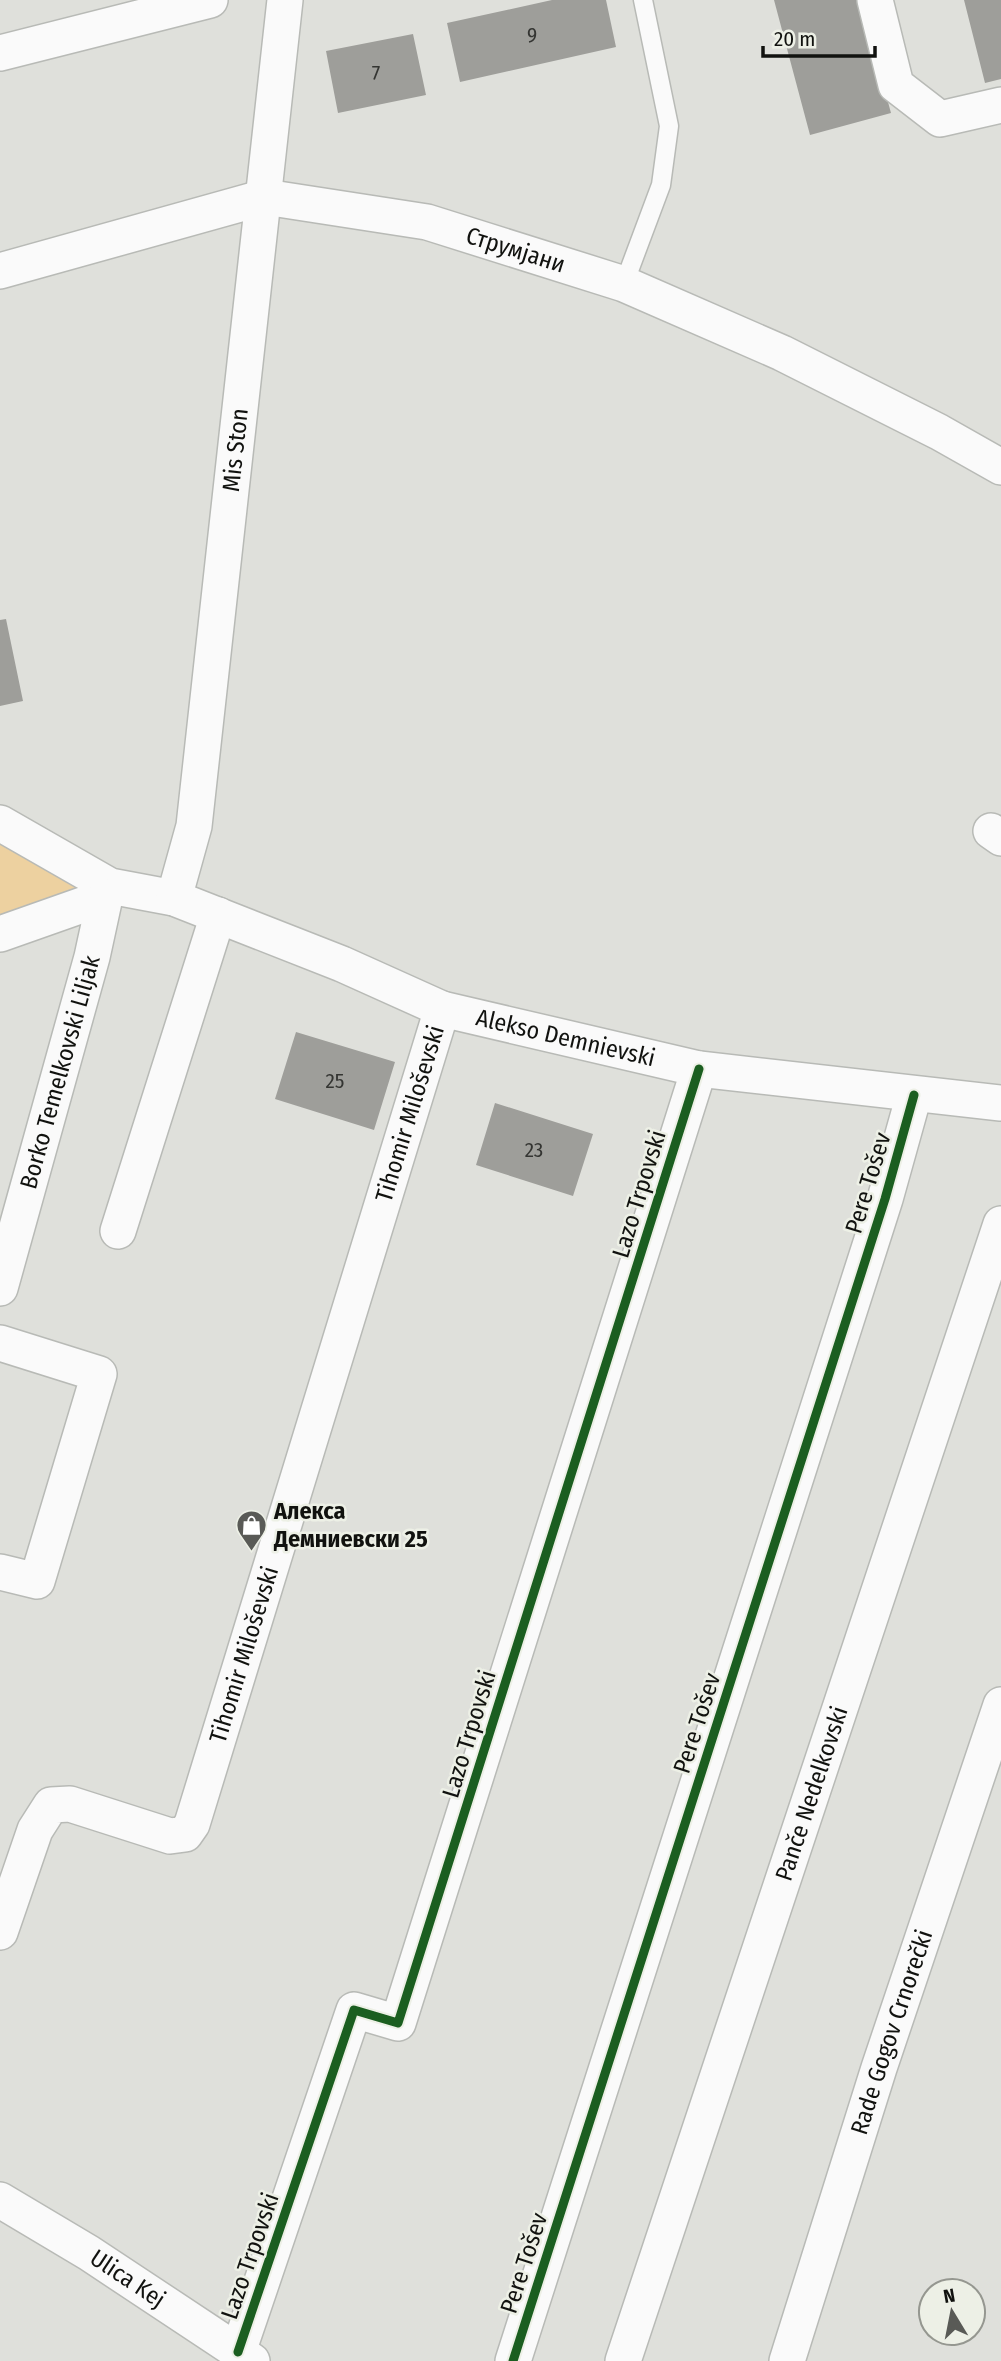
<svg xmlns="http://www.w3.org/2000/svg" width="1001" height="2361" viewBox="0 0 1001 2361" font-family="'Fira Sans Condensed',sans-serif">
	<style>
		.green { fill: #edd1a0 }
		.building { fill: #9e9e9a }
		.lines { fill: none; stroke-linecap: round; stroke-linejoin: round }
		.lane-casing { stroke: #b8bab6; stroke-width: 21 }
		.street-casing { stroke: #b8bab6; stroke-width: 38 }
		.lane { stroke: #fafafa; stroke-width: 18 }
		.street { stroke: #fafafa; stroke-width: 35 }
		.cycleway-casing { stroke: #edf0e6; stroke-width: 13 }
		.cycleway { stroke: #1b5e20; stroke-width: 9 }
		.labels { text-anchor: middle; stroke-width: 5; stroke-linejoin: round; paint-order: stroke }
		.number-label { font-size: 21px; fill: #343532 }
		.street-label { font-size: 24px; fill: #11120f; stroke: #edf0e6 }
		.poi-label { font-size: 24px; font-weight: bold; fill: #11120f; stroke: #edf0e6; text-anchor: start }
	</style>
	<rect width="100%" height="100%" fill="#dfe0db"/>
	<path class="green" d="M0,823l110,63 -110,48z"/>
	<path class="building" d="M552,0h54l10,47 -156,35 -13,-59z
		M774,0h86l31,113 -81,22z
		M964,0h37v79l-16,4z
		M413,34l13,61 -88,18 -12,-62z
		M6,619l17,82 -23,5v-86z
		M296,1032l99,30 -21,68 -99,-31z
		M495,1103l98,31 -20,62 -97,-31z"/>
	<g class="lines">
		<defs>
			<path id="lane" d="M624,284l37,-99 8,-59 -26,-126"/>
			<g id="street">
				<path d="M875,0l21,85 44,34 61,-14"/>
				<path d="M0,53l210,-53"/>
				<path id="s1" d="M0,271l265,-74 162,25 197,62 158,69 157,79 62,35"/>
				<path id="s2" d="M0,823l110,63 64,12 168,66 100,45 257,60 302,34"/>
				<path d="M991,831l10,7"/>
				<path id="s3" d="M174,898l20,-72 91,-826"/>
				<path d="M0,934l105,-37 5,-11"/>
				<path d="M118,1231l100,-316"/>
				<path id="s4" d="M0,1288l92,-331 13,-60"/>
				<path d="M0,1343l99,31 -62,207 -37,-9"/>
				<path id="s5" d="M0,1932l35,-102 16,-25 19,-1 100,32 15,-2 7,-10 250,-815"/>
				<path id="s6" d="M0,2200l89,53 163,108"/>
				<path d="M238,2352l116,-342 44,13 301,-954"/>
				<path d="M513,2361l372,-1162 29,-104"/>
				<path id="s7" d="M623,2361l378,-1137"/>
				<path id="s8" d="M787,2361l92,-293 122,-363"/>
			</g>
		</defs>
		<use href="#lane" class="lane-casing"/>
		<use href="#street" class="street-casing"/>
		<use href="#lane" class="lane"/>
		<use href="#street" class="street"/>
		<defs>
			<path id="cycleway" d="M238,2352l116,-342 44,13 301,-954
				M513,2361l372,-1162 29,-104"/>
		</defs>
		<use href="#cycleway" class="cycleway-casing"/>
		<use href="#cycleway" class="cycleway"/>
	</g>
	<defs>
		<symbol id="shop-pin" viewBox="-11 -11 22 30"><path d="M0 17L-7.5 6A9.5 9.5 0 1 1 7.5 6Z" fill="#595a56" stroke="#edf0e6"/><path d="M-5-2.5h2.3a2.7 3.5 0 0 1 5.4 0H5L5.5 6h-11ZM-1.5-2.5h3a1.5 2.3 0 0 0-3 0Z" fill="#fff"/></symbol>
	</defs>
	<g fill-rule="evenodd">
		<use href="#shop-pin" x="234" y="1508" width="35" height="47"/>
	</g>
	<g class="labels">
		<g class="number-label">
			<text x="532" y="42">9</text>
			<text x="376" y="80">7</text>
			<text x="335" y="1088">25</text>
			<text x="534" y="1157">23</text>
		</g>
		<g class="street-label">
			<text dy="8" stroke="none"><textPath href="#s1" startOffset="532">Струмјани</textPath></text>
			<text dy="8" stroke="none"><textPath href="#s3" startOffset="453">Mis Ston</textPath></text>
			<text dy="8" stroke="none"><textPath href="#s2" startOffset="609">Alekso Demnievski</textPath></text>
			<text dy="8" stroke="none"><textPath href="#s4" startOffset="224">Borko Temelkovski Liljak</textPath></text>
			<text dy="8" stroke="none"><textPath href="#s5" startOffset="1032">Tihomir Miloševski</textPath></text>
			<text transform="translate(868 1183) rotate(-73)" y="8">Pere Tošev</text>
			<text transform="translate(639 1194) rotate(-73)" y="8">Lazo Trpovski</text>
			<text dy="8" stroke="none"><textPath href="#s5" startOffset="466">Tihomir Miloševski</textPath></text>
			<text transform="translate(697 1723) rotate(-72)" y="8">Pere Tošev</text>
			<text transform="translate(469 1734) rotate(-73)" y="8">Lazo Trpovski</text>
			<text dy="8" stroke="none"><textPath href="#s7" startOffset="598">Panče Nedelkovski</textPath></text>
			<text dy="8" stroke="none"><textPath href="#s8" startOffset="345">Rade Gogov Crnorečki</textPath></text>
			<text transform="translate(250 2256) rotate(-71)" y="8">Lazo Trpovski</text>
			<text transform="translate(524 2263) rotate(-72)" y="8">Pere Tošev</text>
			<text dy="8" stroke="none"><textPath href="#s6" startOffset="150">Ulica Kej</textPath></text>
		</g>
		<g class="poi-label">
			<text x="274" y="1519">Алекса<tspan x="274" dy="28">Демниевски 25</tspan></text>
		</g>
	</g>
	<g transform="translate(952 2312) rotate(350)"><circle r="33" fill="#edf0e6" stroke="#959790" stroke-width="2"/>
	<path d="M0-5L12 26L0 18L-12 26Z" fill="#595a56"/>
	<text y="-10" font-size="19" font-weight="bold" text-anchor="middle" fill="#11120f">N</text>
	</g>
	<path d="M763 46v10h112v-10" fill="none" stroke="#11120f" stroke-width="3.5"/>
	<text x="774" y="46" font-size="21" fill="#11120f" stroke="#edf0e6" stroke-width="5" paint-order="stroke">20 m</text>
</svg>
